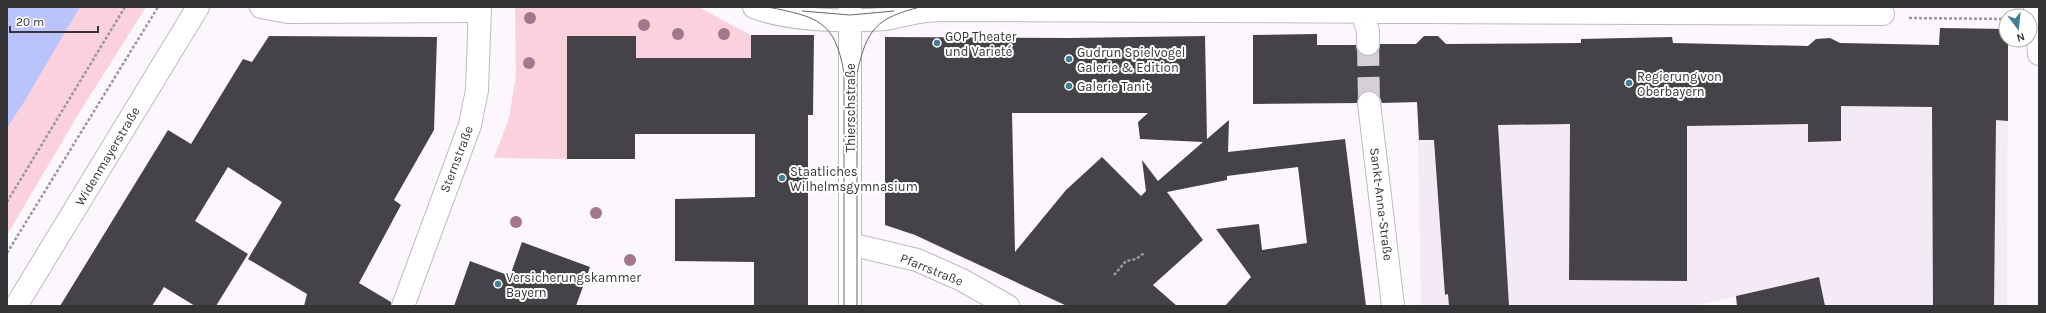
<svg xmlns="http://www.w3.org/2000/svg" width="2046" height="313" viewBox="0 0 2046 313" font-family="Karla,sans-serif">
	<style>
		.built { fill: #f3eaf6 }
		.green { fill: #fbd1dd }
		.water { fill: #bbc3fc }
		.building { fill: #454348; fill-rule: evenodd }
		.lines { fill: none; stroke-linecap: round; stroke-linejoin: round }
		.minor-tunnel { stroke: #d4d0d5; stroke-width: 22; stroke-dasharray: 22 11; stroke-linecap: butt }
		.minor-casing { stroke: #bebabf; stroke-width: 24 }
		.major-casing { stroke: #bebabf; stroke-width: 24 }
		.path { stroke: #9b989c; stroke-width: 2.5; stroke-dasharray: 3 2; stroke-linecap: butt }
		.minor { stroke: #fff; stroke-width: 22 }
		.major { stroke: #fff; stroke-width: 22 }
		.tram { stroke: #686669; stroke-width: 1 }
		.tree { fill: #a3778c }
		.poi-dot { fill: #3f8193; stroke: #fff; stroke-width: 1.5 }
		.labels { text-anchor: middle; stroke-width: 4; stroke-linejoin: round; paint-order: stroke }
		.poi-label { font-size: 13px; fill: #353436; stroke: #fff; text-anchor: start }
		.street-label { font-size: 13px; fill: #353436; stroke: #fff }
	</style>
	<rect width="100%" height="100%" fill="#fcf7fd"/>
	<path class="built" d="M1940,28l66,1v11h2l-1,266h-182l-7,-29 -123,29h-274l-4,-203 -164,1v-69l64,-1v11l99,-1 8,-8h14l8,8 134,-1 1,-4 91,-2 1,6 135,3 9,-7 13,-1 10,5 99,2z"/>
	<path class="green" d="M80,7h66l-65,103 -74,125v-107l16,-24z
		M515,7h183l53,28v23h-115l-1,-22h-68v123l-73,-1 15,-40 7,-43z"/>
	<path class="water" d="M7,7h73l-57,97 -16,24z"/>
	<path class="building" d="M1940,28l66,1v11h2v81l-12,-1 -2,186h-61l-1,-199 -91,-1v35l-33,1v-18l-121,2v155l-118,-1 1,-156 -72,1 11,181h-60l-1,-12 -3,1 -11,-155h-15l-2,-38 -35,1 -3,-8 -5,-4h-6l-7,2 -4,10 -104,1v-69l64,-1v11h39l1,6 4,4 7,1 6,-1 5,-4 1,-7h36l8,-8h14l8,8 135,-1v-4l91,-2 1,6 135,3 8,-7 14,-1 10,5 99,2z
		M751,35h63l-1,80h-5v191h-54v-44l-79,-1v-62l80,-2v-63h-120v25h-68v-123h69v22h115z
		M269,36l168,1 -3,93 -40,70 7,5 -42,78 32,19v4h-87l3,-12 -59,-35 34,-57 -54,-35 -33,54 53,33 -32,52h-21l-31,-19 -12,19h-92l108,-176 23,14 52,-85 9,3z
		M1205,36l2,103 22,-19 -1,32 117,-13 21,167h-141l26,-29 -35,-48 43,-5 3,26 45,-7 -9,-76 -71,9v4l-60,12 36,48 -50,45 24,21h-110l-152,-71 -30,-10v-188l184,1zM1012,113h136l-10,9 2,17 63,3 -45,39 -16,-21 4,31 -5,5 -39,-39 -36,33 -51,62z
		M522,242l68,25 -14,39h-122l16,-45 40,15z
		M1819,277l6,29h-88l-1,-10z"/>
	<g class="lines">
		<path class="minor-tunnel" d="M1368,44l1,59"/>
		<defs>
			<path id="minor" d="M261,7l27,5 192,-1
				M754,7c35,14 94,15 131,12 14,-2 28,-7 42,-8 9,-1 19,-1 28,-1l928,4
				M850,7v299
				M1360,7l8,24v13
				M1369,103l24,203
				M850,244l67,16 45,20 46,26"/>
			<path id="major" d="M2035,7l4,47
				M16,306l182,-299
				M403,306l67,-181 7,-35 3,-83"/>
		</defs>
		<use href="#minor" class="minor-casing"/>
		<use href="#major" class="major-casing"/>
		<path class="path" d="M1909,18l97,1
			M7,202l118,-195
			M7,253l151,-246
			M1114,275l12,-14 10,-2 8,-6"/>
		<use href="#minor" class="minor"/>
		<use href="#major" class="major"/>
		<path class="tram" d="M768,7c49,10 67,13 76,66v233
			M802,11l48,4 44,-4
			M857,306v-233c10,-45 20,-55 63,-66"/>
	</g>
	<g class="tree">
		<circle cx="530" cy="18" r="6"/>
		<circle cx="644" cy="25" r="6"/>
		<circle cx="678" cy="34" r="6"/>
		<circle cx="724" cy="34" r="6"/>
		<circle cx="529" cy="63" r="6"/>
		<circle cx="596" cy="213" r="6"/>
		<circle cx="516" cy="222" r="6"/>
		<circle cx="630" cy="260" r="6"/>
	</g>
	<g class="poi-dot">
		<circle cx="937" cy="43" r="4"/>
		<circle cx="1069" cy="59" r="4"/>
		<circle cx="1629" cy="83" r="4"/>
		<circle cx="1069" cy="86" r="4"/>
		<circle cx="782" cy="178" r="4"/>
		<circle cx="498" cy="284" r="4"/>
	</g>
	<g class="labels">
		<g class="poi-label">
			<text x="945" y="41">GOP Theater<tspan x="945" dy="15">und Varieté</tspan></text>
			<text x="1077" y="57">Gudrun Spielvogel<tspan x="1077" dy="15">Galerie &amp; Edition</tspan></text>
			<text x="1637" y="81">Regierung von<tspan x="1637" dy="15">Oberbayern</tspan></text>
			<text x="1077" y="91">Galerie Tanit</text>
			<text x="790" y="176">Staatliches<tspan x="790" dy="15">Wilhelmsgymnasium</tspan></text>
			<text x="506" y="282">Versicherungskammer<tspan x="506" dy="15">Bayern</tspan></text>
		</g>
		<g class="street-label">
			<text transform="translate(850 108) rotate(-90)" y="5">Thierschstraße</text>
			<text transform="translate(107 156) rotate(-59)" y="5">Widenmayerstraße</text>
			<text transform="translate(456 159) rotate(-69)" y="5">Sternstraße</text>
			<text transform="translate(1382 204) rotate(83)" y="5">Sankt-Anna-Straße</text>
			<text transform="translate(932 269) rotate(22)" y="5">Pfarrstraße</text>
		</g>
	</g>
	<rect width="2046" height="313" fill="none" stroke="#353436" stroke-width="16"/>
	<g transform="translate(2018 28) rotate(164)"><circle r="19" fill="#ffffff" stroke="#aeaeaf"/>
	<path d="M0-3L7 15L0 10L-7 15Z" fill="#3f8193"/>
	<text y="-6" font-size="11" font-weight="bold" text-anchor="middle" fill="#353436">N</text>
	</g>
	<path d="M10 26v6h88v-6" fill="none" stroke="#353436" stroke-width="2"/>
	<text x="16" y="26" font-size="12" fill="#353436" stroke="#ffffff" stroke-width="3" paint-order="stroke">20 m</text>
</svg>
